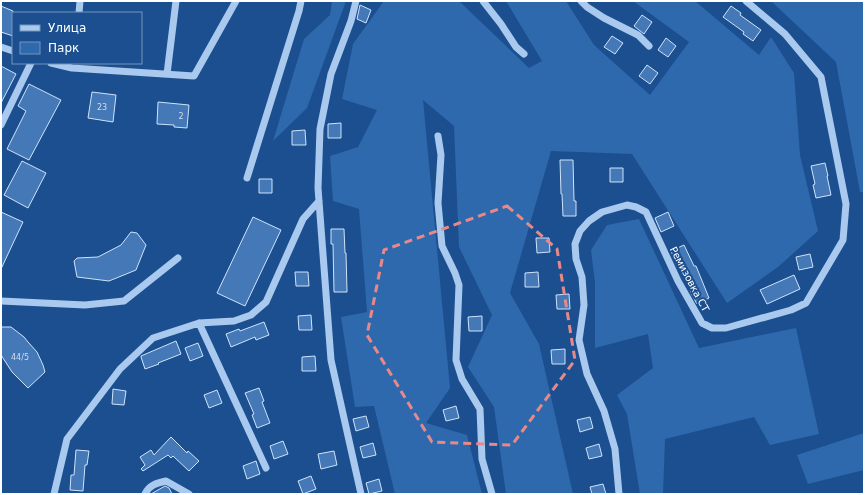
<svg xmlns="http://www.w3.org/2000/svg" width="865" height="495" viewBox="0 0 865 495" font-family="'DejaVu Sans',sans-serif">
	<style>
		.green { fill: #2e69ad }
		.building { fill: #4478b7; stroke: #cfe3fa }
		.lines { fill: none; stroke-linecap: round; stroke-linejoin: round }
		.minor { stroke: #a9c9ee; stroke-width: 7 }
		.marked { fill: none; stroke: #e88989; stroke-width: 3; stroke-dasharray: 8 5; stroke-linejoin: round }
		.labels { text-anchor: middle; stroke-width: 4; stroke-linejoin: round; paint-order: stroke }
		.number-label { font-size: 8px; fill: #d0dded }
		.street-label { font-size: 10px; fill: #fff; stroke: #1b4f8f }
	</style>
	<rect width="100%" height="100%" fill="#1b4f8f"/>
	<path class="green" d="M332,1h14l-39,107 -34,33 31,-102 26,-24z
		M384,1h75l70,67 13,-7 -36,-60h60l28,44 56,50 39,-53 -56,-41h62l64,54 12,-18 23,36 6,82 18,76 -40,36 -51,36 -95,-149 -81,-3 -41,142 29,51 34,150h-67l-12,-87 -26,-40 24,-52 -33,-68 -5,-121 -31,-26 27,288 -24,35 41,12 15,59h-87l-21,-88 -19,1 -14,-90 26,-5 -8,-103 -26,-8 -3,-45 28,-9 19,-37 -35,-11 11,-55z
		M771,1h93v191h-4l-24,-130z
		M639,219l60,129 97,-20 23,106 -49,11 -16,-28 -89,22 -2,55h-23l-13,-80 -10,-19 36,-27 -5,-34 -53,14v-65l-4,-33 16,-25z
		M864,433v37l-56,14 -11,-29z"/>
	<path class="building" d="M360,5l11,5 -5,13 -9,-4z
		M1,6l12,5v25l-12,-4z
		M731,6l10,7 -1,2 21,15 -8,11 -10,-7 1,-2 -21,-15z
		M642,15l10,7 -8,12 -10,-8z
		M612,36l11,7 -8,11 -11,-7z
		M666,38l10,8 -8,11 -10,-7z
		M647,65l11,8 -8,11 -11,-8z
		M1,66l15,8 -15,29z
		M29,84l32,16 -32,60 -22,-11 19,-38 -8,-5z
		M92,92l24,3 -3,27 -25,-4z
		M158,102l31,3 -2,23 -13,-1v-2l-17,-1z
		M341,123v15h-13v-14z
		M305,130l1,15h-14v-14z
		M560,160h13l1,41h2v15h-13l-1,-22h-1z
		M22,161l24,12 -18,35 -24,-13z
		M825,163l3,13h-1l4,19 -15,3 -3,-13 2,-1 -4,-18z
		M610,168h13v14h-13z
		M259,179h13v14h-13z
		M1,212l22,10 -22,47z
		M668,212l6,14 -13,6 -6,-14z
		M253,217l28,13 -36,76 -28,-13z
		M331,229h13l1,24h1l1,39h-13l-1,-48h-2z
		M131,232l6,1 9,12 -10,25 -27,11 -32,-4 -3,-16 3,-3 21,-1 23,-12z
		M536,238h13l1,14 -13,1z
		M684,245l10,21h2l13,32 -12,6 -5,-9 -2,-5h1l-12,-26 -2,1 -6,-14z
		M810,254l3,13 -14,3 -3,-13z
		M295,272h13l1,14h-13z
		M538,272l1,15h-14v-14z
		M794,275l6,14 -33,15 -7,-14z
		M569,294l1,15h-13l-1,-14z
		M311,315l1,15h-13l-1,-14z
		M482,316v15h-13l-1,-14z
		M264,322l5,13 -13,5 -1,-3 -24,10 -5,-13 13,-5 1,2z
		M1,327h10l13,10 4,5 9,10 6,13 2,7 -17,16 -16,-16 -11,-17z
		M176,341l5,13 -23,9 1,1 -14,5 -4,-12v-1z
		M198,343l5,13 -13,5 -5,-13z
		M565,349v15h-13l-1,-14z
		M315,356l1,15h-14v-14z
		M259,388l5,13 -2,1 8,21 -13,5 -5,-13 2,-1 -9,-21z
		M113,389l13,2 -2,14 -12,-1z
		M217,390l5,13 -13,5 -5,-13z
		M456,406l3,12 -13,3 -3,-11z
		M366,416l3,11 -13,4 -3,-12z
		M590,417l3,11 -13,4 -3,-12z
		M171,437l16,16 1,-2 11,10 -10,10 -16,-15 -2,2 -3,-3 -25,16 -2,-2 4,-4 -5,-8 11,-7 3,5z
		M283,441l5,13 -14,5 -4,-13z
		M373,443l3,12 -13,3 -3,-11z
		M599,444l3,12 -13,3 -3,-11z
		M76,450l13,1 -2,14h-2l-2,26 -13,-1 1,-15h3z
		M334,451l3,14 -16,4 -3,-15z
		M256,461l4,13 -13,5 -4,-13z
		M311,476l5,13 -13,5 -5,-13z
		M379,479l3,12 -13,3 -3,-11z
		M603,484l3,10h-14l-2,-7z
		M165,486l4,2 3,6h-21z"/>
	<g class="lines">
		<path class="minor" d="M356,1l-5,20 -20,53 -11,55 -2,59 13,172 30,134
			M483,1l18,23 15,23 8,7
			M581,1l6,6 17,11 34,17 11,11
			M79,13l1,-12
			M1,47l12,4
			M51,63l21,5 122,8 42,-75
			M167,74l9,-73
			M1,125l30,-62
			M438,136l3,19 -3,48 4,43 13,27 4,12 -3,75 6,19 18,30 2,50 10,35
			M247,178l52,-167 2,-10
			M1,301l84,4 39,-4 54,-43
			M199,323l67,145
			M54,494l13,-55 53,-70 33,-31 46,-15 35,-2 17,-6 15,-13 37,-83 16,-18
			M145,494c4,-9 12,-11 21,-13l23,13
			M619,494l-4,-45 -11,-38 -17,-37 -8,-34 5,-35 -2,-28 -6,-18 -1,-15 5,-13 9,-10 13,-9 25,-7 9,2 10,5 32,69 24,42 10,5h14l65,-18 15,-7 37,-63 3,-36 -25,-127 -36,-43 -39,-33"/>
	</g>
	<path class="marked" d="M507,206l50,43 18,111 -63,85 -80,-3 -65,-107 17,-85z"/>
	<g class="labels">
		<g class="number-label">
			<text x="102" y="110">23</text>
			<text x="181" y="119">2</text>
			<text x="20" y="360">44/5</text>
		</g>
		<g class="street-label">
			<text transform="translate(690 279) rotate(62)" y="4">Ремизовка СТ</text>
		</g>
	</g>
	<rect width="865" height="495" fill="none" stroke="#ffffff" stroke-width="4"/>
	<rect x="12" y="12" width="130" height="52" fill="#1b4f8f" stroke="#7695bc"/>
	<rect x="20" y="25" width="20" height="6" fill="#a9c9ee" stroke="#7695bc"/>
	<text x="48" y="32" font-size="12" fill="#ffffff">Улица</text>
	<rect x="20" y="42" width="20" height="12" fill="#2e69ad" stroke="#7695bc"/>
	<text x="48" y="52" font-size="12" fill="#ffffff">Парк</text>
</svg>
